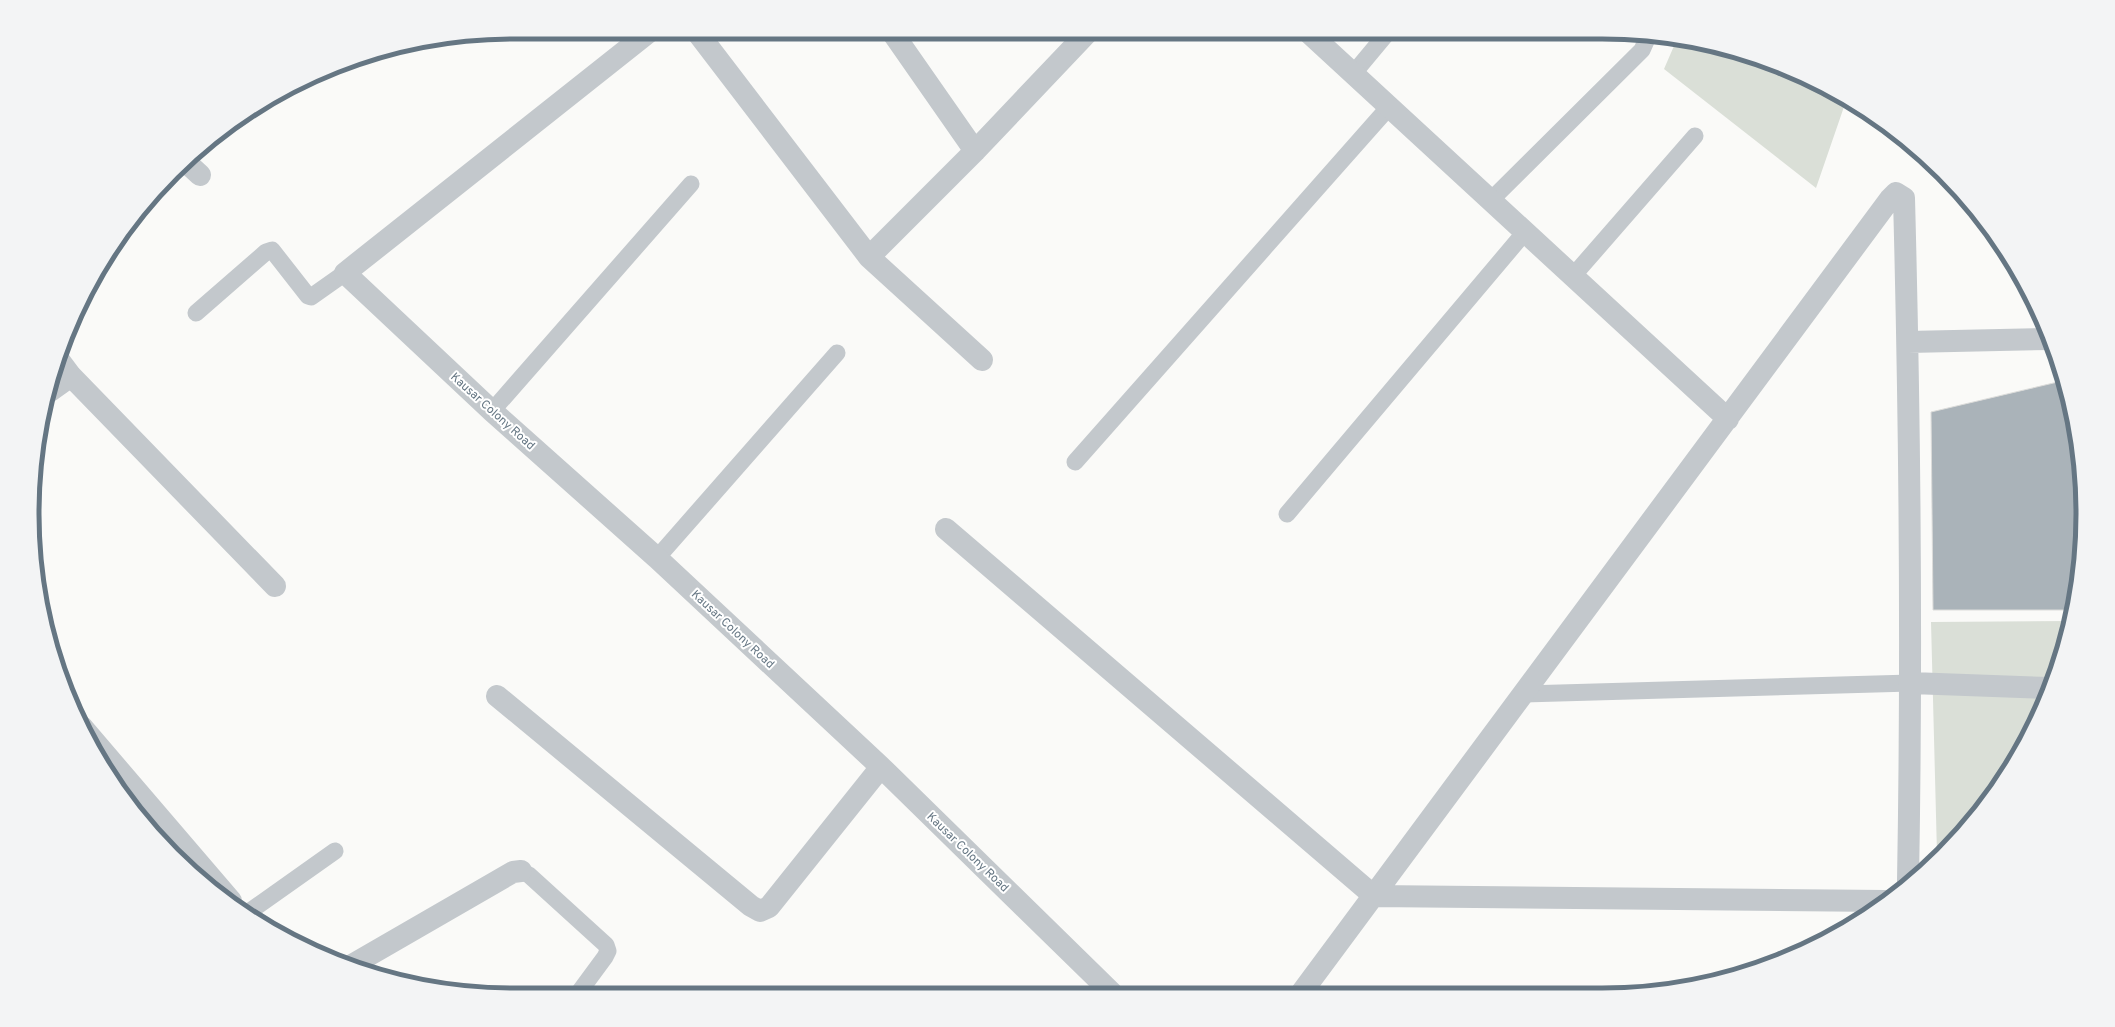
<svg xmlns="http://www.w3.org/2000/svg" width="2115" height="1027" viewBox="0 0 2115 1027" font-family="Overpass,sans-serif">
	<style>
		.green { fill: #dadfd7 }
		.building { fill: #aab3b9; stroke: #dcdcda }
		.lines { fill: none; stroke-linecap: round; stroke-linejoin: round }
		.lane { stroke: #c3c8cc; stroke-width: 17 }
		.street { stroke: #c3c8cc; stroke-width: 22 }
		.labels { text-anchor: middle; stroke-width: 4; stroke-linejoin: round; paint-order: stroke }
		.street-label { font-size: 12px; fill: #657683; stroke: #fff }
		.rim { fill: none; stroke: #657683; stroke-width: 5 }
	</style>
	<rect width="100%" height="100%" fill="#fafaf8"/>
	<path class="green" d="M1677,39l19,2 90,28 60,32 -30,87 -152,-119z
		M2070,621l-24,77 -62,108 -47,48 -6,-232z"/>
	<path class="building" d="M2062,381l12,39 9,94 -10,96h-140l-2,-198z"/>
	<g class="lines">
		<path class="lane" d="M1353,74l35,-42
			M1491,200l151,-150 4,-9 -1,-5
			M1573,276l122,-140
			M196,313l70,-61 6,-2 36,46 3,1 34,-24
			M492,411l199,-227
			M1075,462l314,-355
			M1287,514l238,-282
			M657,558l180,-205
			M1523,694l388,-11
			M521,871l8,4 77,70 2,6 -3,6 -28,38
			M246,914l89,-63"/>
		<path class="street" d="M649,32l-304,241 147,138 165,147 224,209 231,226
			M697,32l172,225 113,103
			M892,32l83,119
			M1308,32l420,387
			M187,163l13,12
			M869,257l106,-106 113,-119
			M1908,342l141,-3
			M59,360l12,16 204,210
			M50,391l21,-15
			M946,529l428,367 511,5
			M1911,683l138,5
			M497,696l254,210 9,5 9,-4 112,-140
			M82,727l149,174
			M352,965l161,-93 8,-1
			M1302,992l588,-793 6,-6 8,5c6,228 8,456 4,684"/>
	</g>
	<g class="labels">
		<g class="street-label">
			<text transform="translate(493 411) rotate(42)" y="4">Kausar Colony Road</text>
			<text transform="translate(733 629) rotate(43)" y="4">Kausar Colony Road</text>
			<text transform="translate(968 852) rotate(44)" y="4">Kausar Colony Road</text>
		</g>
	</g>
	<path d="M0 0H2115V1027H0ZM513 39H1602A474 474 0 0 1 2076 513V514A474 474 0 0 1 1602 988H513A474 474 0 0 1 39 514V513A474 474 0 0 1 513 39Z" fill="#f3f4f5" fill-rule="evenodd"/>
	<path class="rim" d="M513 39H1602A474 474 0 0 1 2076 513V514A474 474 0 0 1 1602 988H513A474 474 0 0 1 39 514V513A474 474 0 0 1 513 39Z"/>
</svg>
